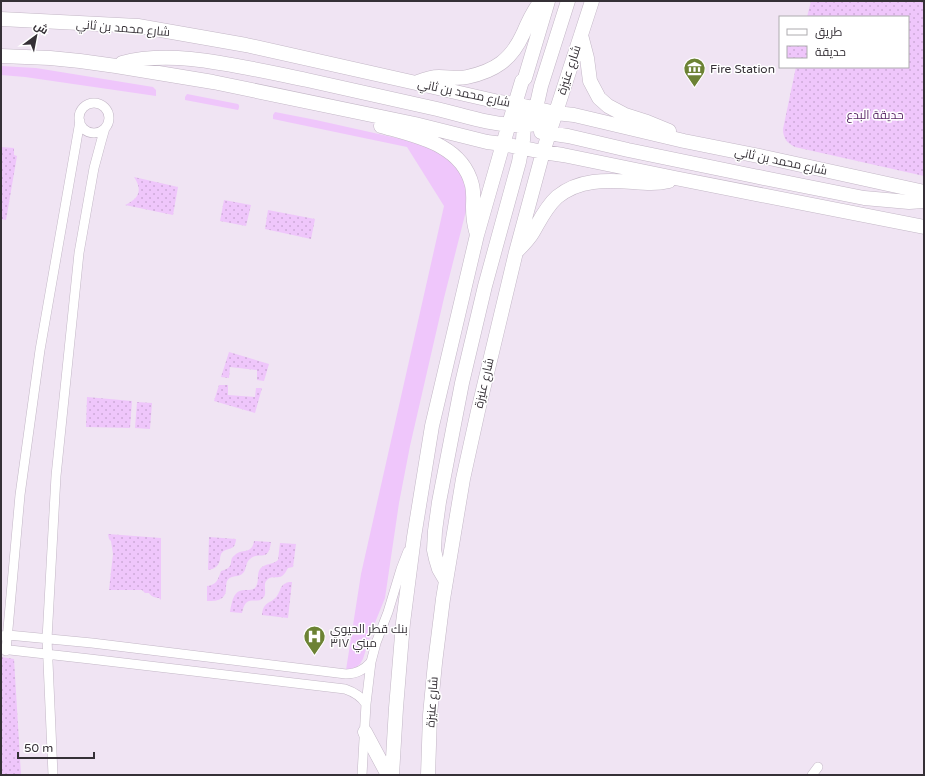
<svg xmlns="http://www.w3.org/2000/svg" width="925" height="776" viewBox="0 0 925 776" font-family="'Varela Round',Cairo,sans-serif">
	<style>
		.grass { fill: #efc6fb }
		.park { fill: url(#park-dots) }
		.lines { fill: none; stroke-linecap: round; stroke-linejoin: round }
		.minor-casing { stroke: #c3b7c6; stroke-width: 10 }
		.primary-casing { stroke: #c3b7c6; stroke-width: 15 }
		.minor { stroke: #fff; stroke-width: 9 }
		.primary { stroke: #fff; stroke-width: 14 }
		.labels { text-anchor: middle; stroke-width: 3; stroke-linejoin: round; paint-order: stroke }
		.street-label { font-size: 12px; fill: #353036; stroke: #fff }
		.poi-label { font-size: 12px; fill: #353036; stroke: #fff; text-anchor: start }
		.park-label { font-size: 12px; fill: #5e2d6a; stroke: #fff }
	</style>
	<defs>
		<pattern id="park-dots" width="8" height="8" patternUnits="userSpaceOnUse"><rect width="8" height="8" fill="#efc6fb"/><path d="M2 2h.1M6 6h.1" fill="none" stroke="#ceaad8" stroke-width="1.8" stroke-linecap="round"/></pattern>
	</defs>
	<rect width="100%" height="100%" fill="#f0e4f3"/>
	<path class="grass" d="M1,66l35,2 117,19 3,3v6l-131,-19 -24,-2z
		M187,94l51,10c2,2 1,4 0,6l-53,-10v-3z
		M275,112l41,8 85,19 29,8 20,12 10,13 7,15v20l-23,91 -34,148 -11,57 -14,95 -13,32 -9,29 -3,5 -5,4 -9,2 15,-96 83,-368 -37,-59 -134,-28v-4z"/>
	<path class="park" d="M811,1h113v175l-129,-29c-8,-4 -12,-9 -12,-18l13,-62h112v-50h-101z
		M1,147l13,1v7l3,1 -11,64 -5,-1z
		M134,177l44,10 -5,28 -48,-10c14,-6 18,-15 9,-28z
		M224,200l27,5 -5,21 -26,-5z
		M268,210l47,9 -4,20 -46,-10z
		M229,352l40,12 -5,17 -7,-1v-10l-27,-3 -1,11 -8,-1z
		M219,385h9v10l27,2 1,-9h6l-7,25 -41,-12z
		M87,397l45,4 -2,27 -44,-1z
		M137,402l15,1 -2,26 -15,-1z
		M108,534l53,4v62l-2,-2c-3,0 -9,-2 -10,-5h-4l-3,-3h-33l4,-36 -2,-13 -2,-2z
		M209,537l27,2c-1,14 -10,7 -15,15 -1,3 -1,4 -1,6 -2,7 -6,9 -12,10z
		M254,541l17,1c-3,22 -11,8 -21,17 -5,4 -3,10 -7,14 -4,5 -12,1 -16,8 -1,3 -1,6 -1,9 -1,11 -11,11 -19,11v-15c10,-1 11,-7 14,-15 3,-1 7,-2 9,-5 2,-4 0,-8 5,-11 7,-7 17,0 19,-14z
		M280,543l16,1 -3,23 -5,1c-2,3 -3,6 -6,8 -5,3 -11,-1 -15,4 -5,5 1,13 -4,18 -7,7 -17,-5 -21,15l-12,-1c2,-10 3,-23 16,-22 4,0 6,0 9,-2 5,-6 1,-13 5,-19 5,-6 13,-4 18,-9z
		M289,582h3l-4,36 -26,-3c1,-14 9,-11 15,-19 5,-7 2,-11 12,-14z
		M1,657l13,2 7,116h-20z"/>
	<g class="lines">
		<defs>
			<path id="minor" d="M79 118a15 15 0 1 1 30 0a15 15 0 1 1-30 0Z
				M1,636l7,-1 84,8 254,31c10,0 18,-4 25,-12
				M1,649l89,10 255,30c9,3 16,7 21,15
				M6,651l14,-156 20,-145 40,-229
				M53,775l-6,-136 9,-163 23,-223 15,-85 7,-26 4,-14
				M362,775l4,-71 5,-42 5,-19 12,-31 13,-43 7,-18
				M812,775l6,-8"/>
			<path id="primary" d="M1,19l137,7 108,19 170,38 83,19 16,2 41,9 18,2 110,26 85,17 155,34
				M581,35l6,23 3,23 9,17 9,8 17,9 22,7 22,9
				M1,56l49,2 30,3 36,5 97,16 202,42 72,18 16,2 40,8 20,3 112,23 249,49
				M122,63c22,-6 46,-6 69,-4 39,4 77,13 116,21 43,10 87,19 130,29 26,6 53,16 80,16 14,1 29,-1 39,-12
				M418,82c7,-3 14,-5 21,-5 10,0 19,2 28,0 28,-6 44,-17 56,-43 5,-12 10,-23 18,-33
				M534,117l7,-31 27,-85
				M381,126c35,10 81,18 91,59 2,8 1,15 1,22 0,8 1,17 3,24
				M541,132l27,4 60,14 126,26 110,22 45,4 15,-1
				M517,251c6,-6 12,-12 16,-19 7,-12 13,-25 24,-35 22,-18 49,-17 76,-15 12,1 24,2 36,-1
				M446,581l-7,-12 -3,-10 -2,-9 1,-19 4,-29 23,-119 23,-97 34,-124 4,-22 1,-15 -2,-11 -7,-10
				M365,732l23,43
				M392,775l4,-67 7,-85 11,-86 18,-111 45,-191 26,-91 19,-63 3,-3 23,-77
				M428,775l2,-60 5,-52 8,-64 20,-120 15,-68 38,-159 27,-100 49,-151"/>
		</defs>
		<use href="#minor" class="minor-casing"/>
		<use href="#primary" class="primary-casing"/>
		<use href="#minor" class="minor"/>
		<use href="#primary" class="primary"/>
	</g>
	<defs>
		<symbol id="museum-pin" viewBox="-11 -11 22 30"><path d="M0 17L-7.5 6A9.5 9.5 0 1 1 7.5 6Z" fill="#6c8234" stroke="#fff"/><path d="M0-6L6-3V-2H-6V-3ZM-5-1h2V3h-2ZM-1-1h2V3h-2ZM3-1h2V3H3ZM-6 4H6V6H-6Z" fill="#fff"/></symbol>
		<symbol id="hospital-pin" viewBox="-11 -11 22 30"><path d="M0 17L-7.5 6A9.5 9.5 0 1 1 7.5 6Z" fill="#6c8234" stroke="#fff"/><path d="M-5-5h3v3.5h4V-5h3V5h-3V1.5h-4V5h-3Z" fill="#fff"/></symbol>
	</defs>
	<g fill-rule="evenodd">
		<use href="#museum-pin" x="682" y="56" width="25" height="34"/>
		<use href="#hospital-pin" x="302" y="624" width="25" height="34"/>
	</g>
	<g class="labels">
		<g class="street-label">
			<text transform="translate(123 28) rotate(5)" y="4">شارع محمد بن ثاني</text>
			<text transform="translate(569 70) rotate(-72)" y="4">شارع عنيزة</text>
			<text transform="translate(464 93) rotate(12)" y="4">شارع محمد بن ثاني</text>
			<text transform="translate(781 161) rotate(12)" y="4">شارع محمد بن ثاني</text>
			<text transform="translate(484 383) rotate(-77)" y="4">شارع عنيزة</text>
			<text transform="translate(432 702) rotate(-86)" y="4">شارع عنيزة</text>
		</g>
		<g class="poi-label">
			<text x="710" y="73">Fire Station</text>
			<text x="330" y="633">بنك قطر الحيوي<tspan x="330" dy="14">مبني ٣١٧</tspan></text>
		</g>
		<g class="park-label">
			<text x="875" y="119">حديقة البدع</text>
		</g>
	</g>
	<rect width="925" height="776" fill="none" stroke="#353036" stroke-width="4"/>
	<rect x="779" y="16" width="130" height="52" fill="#ffffff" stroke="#aeacaf"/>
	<rect x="787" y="29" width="20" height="6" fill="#ffffff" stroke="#aeacaf"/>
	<text x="815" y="36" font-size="12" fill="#353036">طريق</text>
	<rect x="787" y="46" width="20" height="12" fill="url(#park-dots)" stroke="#aeacaf"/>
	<text x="815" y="56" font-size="12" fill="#353036">حديقة</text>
	<g transform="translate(36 36) rotate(32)" stroke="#ffffff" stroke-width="3" paint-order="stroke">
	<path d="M0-3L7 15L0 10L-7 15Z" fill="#353036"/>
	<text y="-6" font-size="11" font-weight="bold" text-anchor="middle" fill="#353036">ش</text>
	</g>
	<path d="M18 752v6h76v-6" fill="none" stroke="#353036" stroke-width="2"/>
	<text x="24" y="752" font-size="12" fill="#353036" stroke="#ffffff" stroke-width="3" paint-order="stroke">50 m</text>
</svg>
